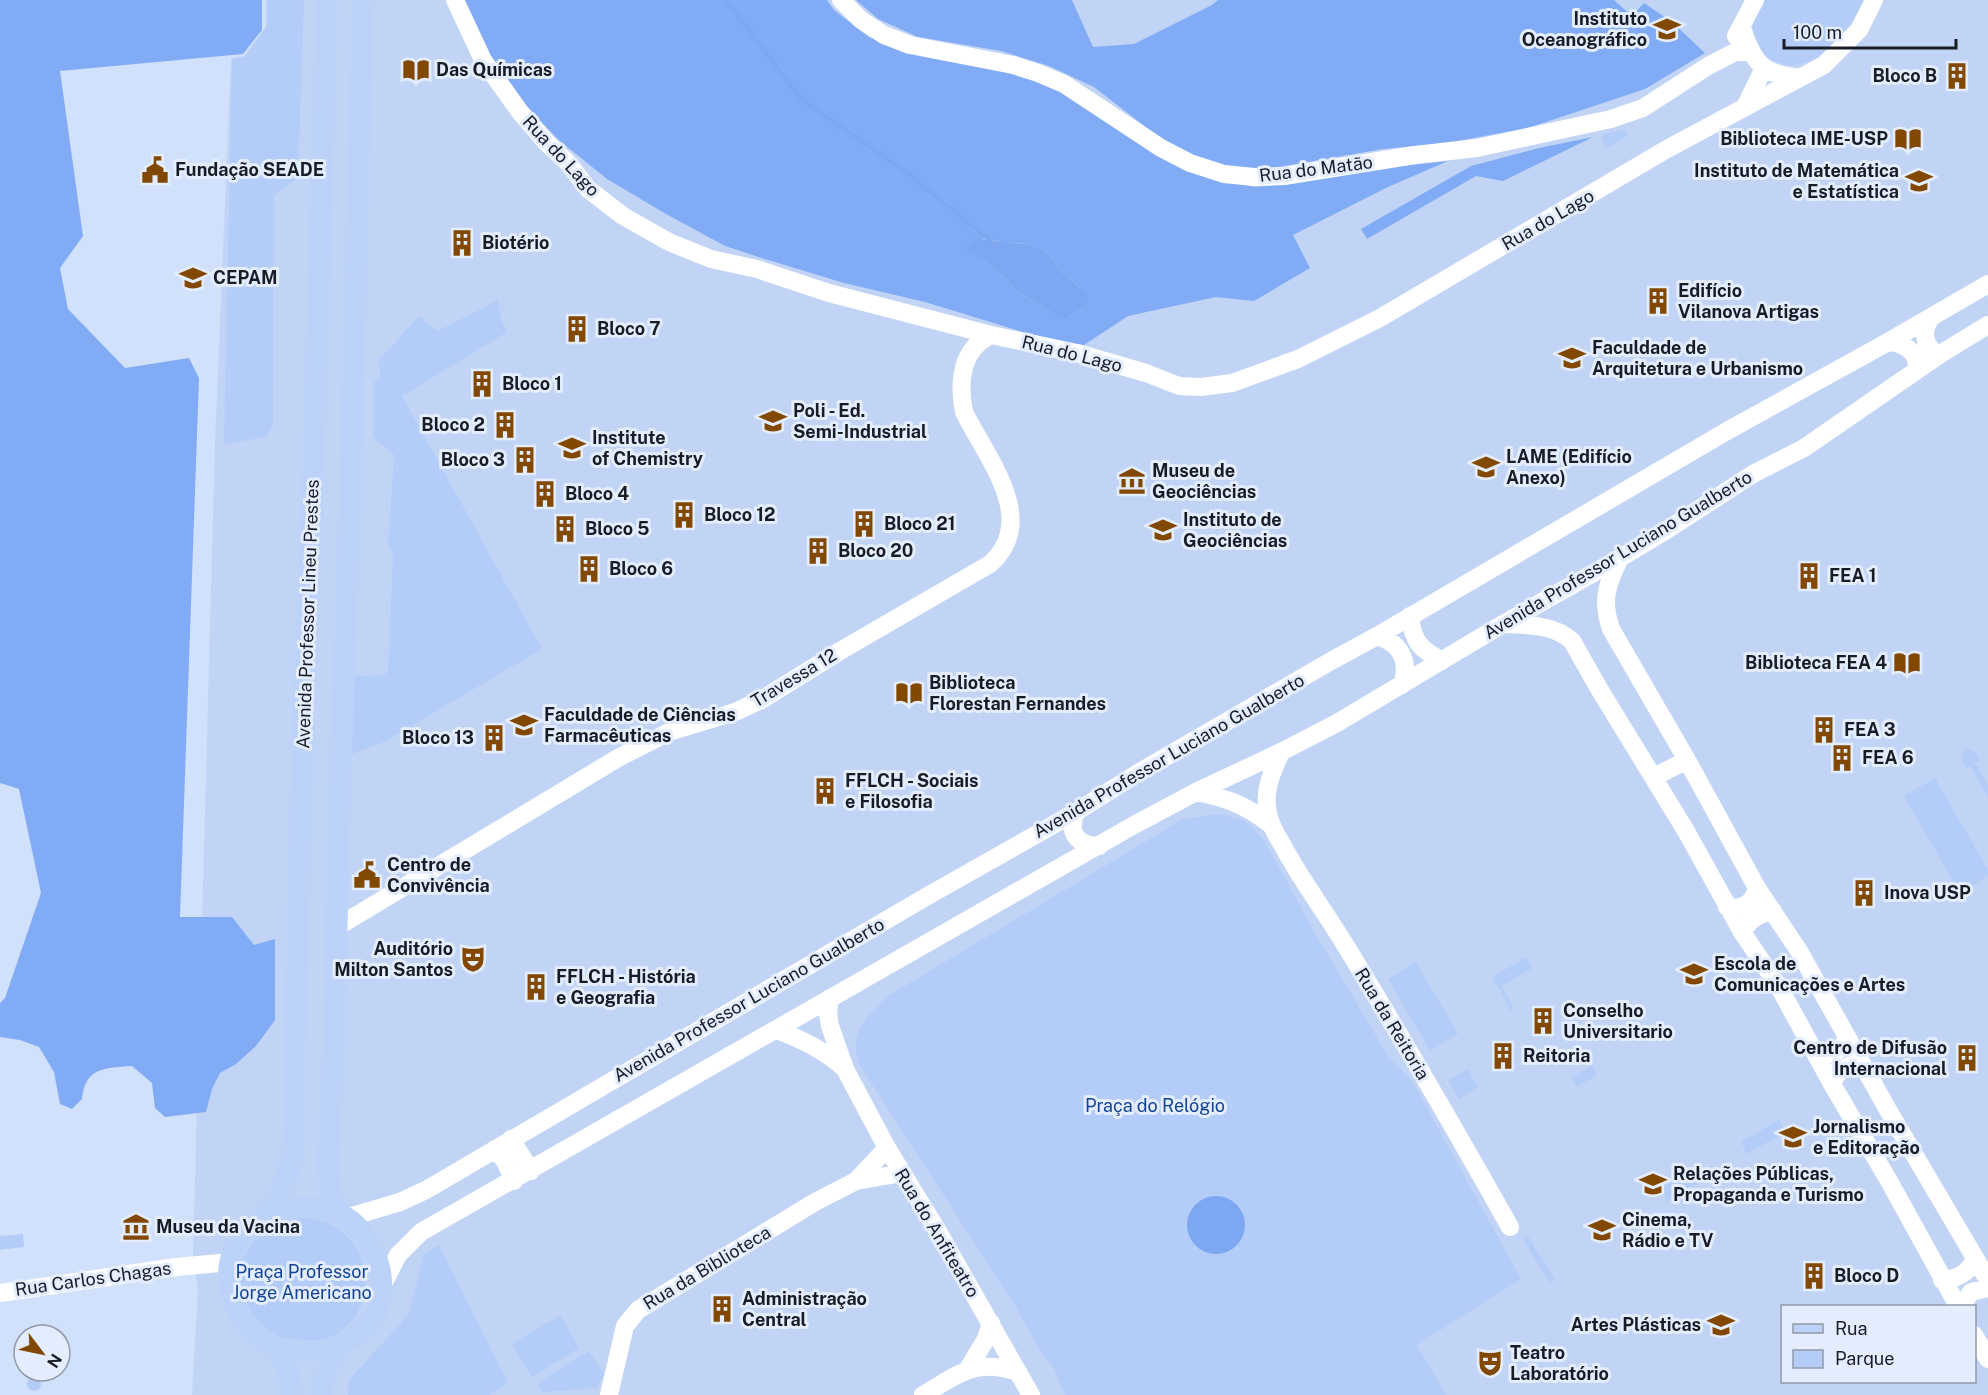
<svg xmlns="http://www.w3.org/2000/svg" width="1988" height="1395" viewBox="0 0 1988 1395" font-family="'Public Sans',sans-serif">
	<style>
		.built { fill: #c1d4f5; fill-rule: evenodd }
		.green { fill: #b4cdf8 }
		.forest { fill: #81acf5; fill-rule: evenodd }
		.water { fill: #7da7f0 }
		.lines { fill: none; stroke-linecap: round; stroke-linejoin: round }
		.stream { stroke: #7da7f0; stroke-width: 4 }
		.minor { stroke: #fff; stroke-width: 18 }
		.major { stroke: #bcd2f8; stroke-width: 22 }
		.labels { text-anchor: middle; stroke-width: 6; stroke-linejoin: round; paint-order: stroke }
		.poi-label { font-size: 18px; font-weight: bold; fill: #171c25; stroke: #e4edfd; text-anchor: start }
		.street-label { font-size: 18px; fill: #171c25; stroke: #e4edfd }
		.park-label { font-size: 18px; fill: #134396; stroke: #e4edfd }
	</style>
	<rect width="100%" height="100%" fill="#d1e0fb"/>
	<path class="built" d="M266,0h1722v1395h-1796l6,-106 -5,-36 22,-809 16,-386 13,-2 22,-30zM1782,1306h192v76h-192z"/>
	<path class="green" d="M267,0h37l-6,178 -24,17 -1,231 -7,11 -42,7 8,-385 13,-2 22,-31z
		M1762,0h105l-1,5c-13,14 -33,42 -48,51 -9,6 -20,11 -31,9 -19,-2 -38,-24 -34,-43 2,-8 7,-15 9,-22z
		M1625,129l3,4 -2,4 -20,12 -5,-14z
		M498,300l3,19 6,13 -101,62h-5l141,255 -158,93 -32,12 1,-61 2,-17 29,-1 4,-4 5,-118 -5,-7 6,-91 -21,-18 1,-55 6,-3 -1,-19 40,-44 19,15z
		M1966,749l7,1 7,10 -5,3 13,22v12l-18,-31 -4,2 -4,-8v-6z
		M1935,778l53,92v6l-28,17 -56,-97z
		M1217,814l27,6 19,18 53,97 72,121 25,26 108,197 -104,66 29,50h-381l-11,-27 -15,-19 -22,-40 -158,-245c-11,-31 9,-48 29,-68l295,-177z
		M1526,957l7,11 -32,18 13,23 -3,2 -13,-25 -4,-3 -1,-4 3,-4z
		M1416,962l42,72 -28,17 -42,-72z
		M1592,1065l5,10 -20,12 -5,-9z
		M1468,1069l10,18 -19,12 -11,-19z
		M1779,1120l6,12 -38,22 -6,-12z
		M1698,1167l7,11 -38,23 -6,-12z
		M240 1281a63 63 0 1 1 126 0a63 63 0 1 1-126 0Z
		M23,1234l1,13 -24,3v-14z
		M1528,1236l27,44 -5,3 -27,-44z
		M439,1245l69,137 -18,13h-142l1,-15 60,-66 15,-60z
		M560,1315l19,33 -47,29 -20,-33z
		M589,1351l15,22 -7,15 -55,4 -5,-8z
		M27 1384a7 7 0 1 1 14 0a7 7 0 1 1-14 0Z"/>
	<path class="forest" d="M0,0h262v30l-19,24 -183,17 23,165 -23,32 8,41 57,59 64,-10 10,20 -19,539h52l22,28 21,-6v81l-19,26 -20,18 -16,9 -8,16 -6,23 -41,5 -10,-9 -3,-25 -20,-17c-27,2 -47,1 -50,33l-10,10 -12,-5 -6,-32 -15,-25 -19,-7 -20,-3v-34l5,-5 36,-105 -22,-104 -19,-6z
		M461,0h366l7,10 35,27 32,14 109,20 43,16 169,93 33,7 32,-3 56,-12 105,-11 -60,26 -95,48 17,33 -56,33 -38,-4 -88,19 -44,29 -32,-4 -127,-39 -81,-19 -79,-24 -40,-13 -59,-32 -59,-35 -47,-38 -39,-40 -33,-43zM983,238l22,5 22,1 19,7 15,21 20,16 5,18 -17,11 -11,1 -15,-12 -28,-15 -7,-10 -22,-20z
		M856,0h216l21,47 41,-3 78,-39 6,-5h396l18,16 12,-13 28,19 33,31 -60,36 -117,39 -81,15 -64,6 -121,21 -36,-4 -37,-11 -29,-17 -66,-51 -45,-21 -48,-15 -83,-14 -40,-18z
		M1593,137l-90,44 -27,-5 -109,63 -6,-10 110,-63 68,-18z"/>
	<path class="water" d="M976,238l30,5 21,1 19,7 15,21 26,21 1,9 -2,4 -17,11 -6,2 -5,-1 -15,-12 -28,-15 -7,-10 -22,-20 -19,-9 1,-6z
		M1187 1225a29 29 0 1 1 58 0a29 29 0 1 1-58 0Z"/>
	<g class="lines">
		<path class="stream" d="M726,0l75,99 105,73 86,70"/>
		<path class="minor" d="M455,0l28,60 37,52 26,30 22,21 20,26 35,27 46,26 42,17 46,10 72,24 162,42 86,18 69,20 33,13 22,1 31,-4 66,-24 82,-41 287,-169 157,-84 35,-35 15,-30
			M841,0l20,20 23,15 26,10 103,20 25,8 26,11 97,64 29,15 34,11 30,3 30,-1 131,-21 62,-7 134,-29 32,-11 65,-42 27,-14h15
			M1742,28c12,36 20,46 58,50
			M1736,36l19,-36
			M1745,107l19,-39
			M1932,317c-11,13 -9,28 5,37l5,-1
			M1888,342c16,1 33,11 28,29
			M1620,558c-13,26 -19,42 -9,71l76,131 70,128 42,63 89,159 100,170
			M1410,616c3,26 10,33 32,45
			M1503,624c23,1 51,0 69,17l26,46 88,144 56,101 37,55 53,97 57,97 69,125
			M1377,636c24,7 33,25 25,49
			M1281,752c-9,20 -18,39 -13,61 2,12 9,23 15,33 18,34 41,64 61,97 57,93 112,188 166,284
			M1654,777l33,-17
			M1196,792c31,6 50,13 75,33
			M1076,812c-9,21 1,33 23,34
			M1727,907c16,3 26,-4 30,-19
			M337,927l281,-169 51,-26 66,-20 26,-12 79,-49 150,-87c50,-44 -4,-107 -26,-152 -6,-30 -3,-63 27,-77
			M1742,932c7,-12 17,-19 31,-21
			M830,998l-2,15 2,13 15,43 42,79 49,80 95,167
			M776,1030c26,9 48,20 68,38
			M1818,1056c14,0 24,-5 29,-19
			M1832,1084c5,-14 15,-20 30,-20
			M511,1139l20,32
			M495,1149l10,12 9,20
			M856,1181l47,-8
			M346,1218l54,-16 26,-12 498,-292 152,-86 62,-39 193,-112 46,-25 350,-205 161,-89 100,-58
			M1942,1280c15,-1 26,-6 33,-21
			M381,1288l17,-33 23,-23 713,-407 62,-33 85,-40 56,-29 166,-99 117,-66 45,-27 88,-57 51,-26 138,-95 46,-28
			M0,1293l176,-26 55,-5
			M1962,1306l9,-14 17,-4
			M1974,1335l14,24
			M968,1369l18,-30 5,-16
			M609,1395l16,-69 13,-16 177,-108 41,-21 31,-33
			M923,1395c36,-21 52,-37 95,-23"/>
		<path class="major" d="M295,1207c14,0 26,0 40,5 33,13 53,57 44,91 -4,19 -15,27 -30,37 -17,11 -33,13 -52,10 -7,-1 -16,-1 -23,-4 -43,-21 -63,-82 -24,-118 13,-11 28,-16 45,-21z
			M337,1213l-7,-18 -2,-34 6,-120 6,-268 9,-239 14,-534
			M261,1220l18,-22 4,-13 9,-25 3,-30v-84l7,-285 12,-313 13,-448
			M275,1347c10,15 17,29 16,48
			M322,1395l2,-19 14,-28"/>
	</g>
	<defs>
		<symbol id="university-bare" viewBox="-9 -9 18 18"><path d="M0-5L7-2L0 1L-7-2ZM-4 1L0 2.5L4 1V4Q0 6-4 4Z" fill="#834800" stroke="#e4edfd" stroke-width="2.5" paint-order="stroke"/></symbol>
		<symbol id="library-bare" viewBox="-9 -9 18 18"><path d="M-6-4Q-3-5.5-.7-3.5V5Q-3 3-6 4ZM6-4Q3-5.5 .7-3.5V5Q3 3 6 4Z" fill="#834800" stroke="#e4edfd" stroke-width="2.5" paint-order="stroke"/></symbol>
		<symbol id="building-bare" viewBox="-9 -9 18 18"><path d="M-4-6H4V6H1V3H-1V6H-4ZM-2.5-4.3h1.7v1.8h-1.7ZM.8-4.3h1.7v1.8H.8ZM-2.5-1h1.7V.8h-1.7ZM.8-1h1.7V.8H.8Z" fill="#834800" stroke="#e4edfd" stroke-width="2.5" paint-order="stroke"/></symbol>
		<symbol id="civic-bare" viewBox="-9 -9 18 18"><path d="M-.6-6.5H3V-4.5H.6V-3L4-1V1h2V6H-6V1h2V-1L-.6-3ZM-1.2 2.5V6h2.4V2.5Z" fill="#834800" stroke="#e4edfd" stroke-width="2.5" paint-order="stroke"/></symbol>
		<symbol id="museum-bare" viewBox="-9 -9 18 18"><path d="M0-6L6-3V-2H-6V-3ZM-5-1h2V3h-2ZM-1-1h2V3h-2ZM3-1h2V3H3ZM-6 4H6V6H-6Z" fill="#834800" stroke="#e4edfd" stroke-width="2.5" paint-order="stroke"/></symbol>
		<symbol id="theatre-bare" viewBox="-9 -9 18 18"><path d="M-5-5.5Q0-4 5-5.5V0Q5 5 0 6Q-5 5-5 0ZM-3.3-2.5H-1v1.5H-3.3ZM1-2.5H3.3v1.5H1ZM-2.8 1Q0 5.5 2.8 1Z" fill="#834800" stroke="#e4edfd" stroke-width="2.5" paint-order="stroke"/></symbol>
	</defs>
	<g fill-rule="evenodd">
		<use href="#university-bare" x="1648" y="10" width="38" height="38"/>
		<use href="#library-bare" x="397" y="51" width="38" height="38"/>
		<use href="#building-bare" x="1938" y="57" width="38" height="38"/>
		<use href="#library-bare" x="1889" y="120" width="38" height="38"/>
		<use href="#civic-bare" x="136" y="151" width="38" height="38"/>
		<use href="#university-bare" x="1900" y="162" width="38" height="38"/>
		<use href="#building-bare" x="443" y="224" width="38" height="38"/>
		<use href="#university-bare" x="174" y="259" width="38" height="38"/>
		<use href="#building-bare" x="1639" y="282" width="38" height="38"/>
		<use href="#building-bare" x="558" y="310" width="38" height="38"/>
		<use href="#university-bare" x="1553" y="339" width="38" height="38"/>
		<use href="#building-bare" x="463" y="365" width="38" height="38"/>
		<use href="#university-bare" x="754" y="402" width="38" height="38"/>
		<use href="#building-bare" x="486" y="406" width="38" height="38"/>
		<use href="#university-bare" x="553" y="429" width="38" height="38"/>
		<use href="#building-bare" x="506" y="441" width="38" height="38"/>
		<use href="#university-bare" x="1467" y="448" width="38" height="38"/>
		<use href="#museum-bare" x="1113" y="462" width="38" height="38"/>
		<use href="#building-bare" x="526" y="475" width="38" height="38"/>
		<use href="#building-bare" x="665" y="496" width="38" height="38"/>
		<use href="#building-bare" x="845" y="505" width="38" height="38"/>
		<use href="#building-bare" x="546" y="510" width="38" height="38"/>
		<use href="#university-bare" x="1144" y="511" width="38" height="38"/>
		<use href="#building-bare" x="799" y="532" width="38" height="38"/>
		<use href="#building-bare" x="570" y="550" width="38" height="38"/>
		<use href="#building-bare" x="1790" y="557" width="38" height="38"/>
		<use href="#library-bare" x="1888" y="644" width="38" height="38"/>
		<use href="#library-bare" x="890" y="674" width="38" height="38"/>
		<use href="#university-bare" x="505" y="706" width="38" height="38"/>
		<use href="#building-bare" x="1805" y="711" width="38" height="38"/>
		<use href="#building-bare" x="475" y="719" width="38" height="38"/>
		<use href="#building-bare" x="1823" y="739" width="38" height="38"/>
		<use href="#building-bare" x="806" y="772" width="38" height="38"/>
		<use href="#civic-bare" x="348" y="856" width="38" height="38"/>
		<use href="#building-bare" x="1845" y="874" width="38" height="38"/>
		<use href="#theatre-bare" x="454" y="940" width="38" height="38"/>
		<use href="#university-bare" x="1675" y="955" width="38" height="38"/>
		<use href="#building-bare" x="517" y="968" width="38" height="38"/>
		<use href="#building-bare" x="1524" y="1002" width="38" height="38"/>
		<use href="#building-bare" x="1484" y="1037" width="38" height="38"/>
		<use href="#building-bare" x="1948" y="1039" width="38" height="38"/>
		<use href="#university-bare" x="1774" y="1118" width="38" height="38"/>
		<use href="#university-bare" x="1634" y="1165" width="38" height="38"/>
		<use href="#museum-bare" x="117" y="1208" width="38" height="38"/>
		<use href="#university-bare" x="1583" y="1211" width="38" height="38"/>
		<use href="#building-bare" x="1795" y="1257" width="38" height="38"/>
		<use href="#building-bare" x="703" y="1290" width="38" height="38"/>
		<use href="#university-bare" x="1702" y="1306" width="38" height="38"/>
		<use href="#theatre-bare" x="1471" y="1344" width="38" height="38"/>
	</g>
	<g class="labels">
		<g class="poi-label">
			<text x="1647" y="25" text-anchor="end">Instituto<tspan x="1647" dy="21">Oceanográfico</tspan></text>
			<text x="436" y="76">Das Químicas</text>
			<text x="1937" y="82" text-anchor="end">Bloco B</text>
			<text x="1888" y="145" text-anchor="end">Biblioteca IME-USP</text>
			<text x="175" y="176">Fundação SEADE</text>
			<text x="1899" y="177" text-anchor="end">Instituto de Matemática<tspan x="1899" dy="21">e Estatística</tspan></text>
			<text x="482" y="249">Biotério</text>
			<text x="213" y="284">CEPAM</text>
			<text x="1678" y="297">Edifício<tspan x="1678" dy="21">Vilanova Artigas</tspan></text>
			<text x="597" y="335">Bloco 7</text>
			<text x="1592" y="354">Faculdade de<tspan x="1592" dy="21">Arquitetura e Urbanismo</tspan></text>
			<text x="502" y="390">Bloco 1</text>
			<text x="793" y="417">Poli - Ed.<tspan x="793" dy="21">Semi-Industrial</tspan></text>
			<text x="485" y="431" text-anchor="end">Bloco 2</text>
			<text x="592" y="444">Institute<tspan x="592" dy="21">of Chemistry</tspan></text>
			<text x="1506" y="463">LAME (Edifício<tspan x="1506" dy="21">Anexo)</tspan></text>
			<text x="505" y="466" text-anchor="end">Bloco 3</text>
			<text x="1152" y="477">Museu de<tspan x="1152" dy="21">Geociências</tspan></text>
			<text x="565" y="500">Bloco 4</text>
			<text x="704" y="521">Bloco 12</text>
			<text x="1183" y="526">Instituto de<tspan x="1183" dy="21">Geociências</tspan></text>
			<text x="884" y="530">Bloco 21</text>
			<text x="585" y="535">Bloco 5</text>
			<text x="838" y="557">Bloco 20</text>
			<text x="609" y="575">Bloco 6</text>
			<text x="1829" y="582">FEA 1</text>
			<text x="1887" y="669" text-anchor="end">Biblioteca FEA 4</text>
			<text x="929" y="689">Biblioteca<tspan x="929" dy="21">Florestan Fernandes</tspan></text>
			<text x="544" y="721">Faculdade de Ciências<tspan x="544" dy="21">Farmacêuticas</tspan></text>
			<text x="1844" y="736">FEA 3</text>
			<text x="474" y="744" text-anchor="end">Bloco 13</text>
			<text x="1862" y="764">FEA 6</text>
			<text x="845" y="787">FFLCH - Sociais<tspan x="845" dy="21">e Filosofia</tspan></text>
			<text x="387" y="871">Centro de<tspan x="387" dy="21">Convivência</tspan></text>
			<text x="1884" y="899">Inova USP</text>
			<text x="453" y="955" text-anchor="end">Auditório<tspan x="453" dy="21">Milton Santos</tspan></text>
			<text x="1714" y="970">Escola de<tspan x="1714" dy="21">Comunicações e Artes</tspan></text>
			<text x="556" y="983">FFLCH - História<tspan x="556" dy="21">e Geografia</tspan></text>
			<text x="1563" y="1017">Conselho<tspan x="1563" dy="21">Universitario</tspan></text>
			<text x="1947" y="1054" text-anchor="end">Centro de Difusão<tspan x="1947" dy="21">Internacional</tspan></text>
			<text x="1523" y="1062">Reitoria</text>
			<text x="1813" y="1133">Jornalismo<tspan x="1813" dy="21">e Editoração</tspan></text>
			<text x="1673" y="1180">Relações Públicas,<tspan x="1673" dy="21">Propaganda e Turismo</tspan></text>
			<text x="1622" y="1226">Cinema,<tspan x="1622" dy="21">Rádio e TV</tspan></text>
			<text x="156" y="1233">Museu da Vacina</text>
			<text x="1834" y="1282">Bloco D</text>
			<text x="742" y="1305">Administração<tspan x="742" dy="21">Central</tspan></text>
			<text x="1701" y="1331" text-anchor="end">Artes Plásticas</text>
			<text x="1510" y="1359">Teatro<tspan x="1510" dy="21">Laboratório</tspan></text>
		</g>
		<g class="street-label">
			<text transform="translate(561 156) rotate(47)" y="6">Rua do Lago</text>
			<text transform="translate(1316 169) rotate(-7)" y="6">Rua do Matão</text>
			<text transform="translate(1548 220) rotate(-30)" y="6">Rua do Lago</text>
			<text transform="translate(1072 354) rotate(14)" y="6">Rua do Lago</text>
			<text transform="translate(1618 555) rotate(-31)" y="6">Avenida Professor Luciano Gualberto</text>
			<text transform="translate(308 614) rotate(-88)" y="6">Avenida Professor Lineu Prestes</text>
			<text transform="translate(794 678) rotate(-31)" y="6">Travessa 12</text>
			<text transform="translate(1169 756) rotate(-30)" y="6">Avenida Professor Luciano Gualberto</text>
			<text transform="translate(749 1000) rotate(-30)" y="6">Avenida Professor Luciano Gualberto</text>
			<text transform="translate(1392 1024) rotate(59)" y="6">Rua da Reitoria</text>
			<text transform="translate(937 1233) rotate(59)" y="6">Rua do Anfiteatro</text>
			<text transform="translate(707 1268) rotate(-31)" y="6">Rua da Biblioteca</text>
			<text transform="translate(93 1279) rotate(-8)" y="6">Rua Carlos Chagas</text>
		</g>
		<g class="park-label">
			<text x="1155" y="1112">Praça do Relógio</text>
			<text x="302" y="1278">Praça Professor<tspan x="302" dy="21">Jorge Americano</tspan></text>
		</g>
	</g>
	<rect x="1781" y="1305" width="195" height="78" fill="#e4edfd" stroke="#9299a7" stroke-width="1.5"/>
	<rect x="1793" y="1324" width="30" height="9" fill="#bcd2f8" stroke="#9299a7" stroke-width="1.5"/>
	<text x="1835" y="1335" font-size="18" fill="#171c25">Rua</text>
	<rect x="1793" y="1350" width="30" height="18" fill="#b4cdf8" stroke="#9299a7" stroke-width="1.5"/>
	<text x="1835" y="1365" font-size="18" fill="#171c25">Parque</text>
	<g transform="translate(42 1353) rotate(122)"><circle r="28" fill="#e4edfd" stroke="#9299a7" stroke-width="1.5"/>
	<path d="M0-4.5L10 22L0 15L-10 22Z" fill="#834800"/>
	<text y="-9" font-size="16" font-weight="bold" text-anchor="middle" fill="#171c25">N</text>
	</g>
	<path d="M1784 39v9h172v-9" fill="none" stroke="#171c25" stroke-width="3"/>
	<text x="1793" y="39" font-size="18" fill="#171c25" stroke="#e4edfd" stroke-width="4.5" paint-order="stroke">100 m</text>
</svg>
